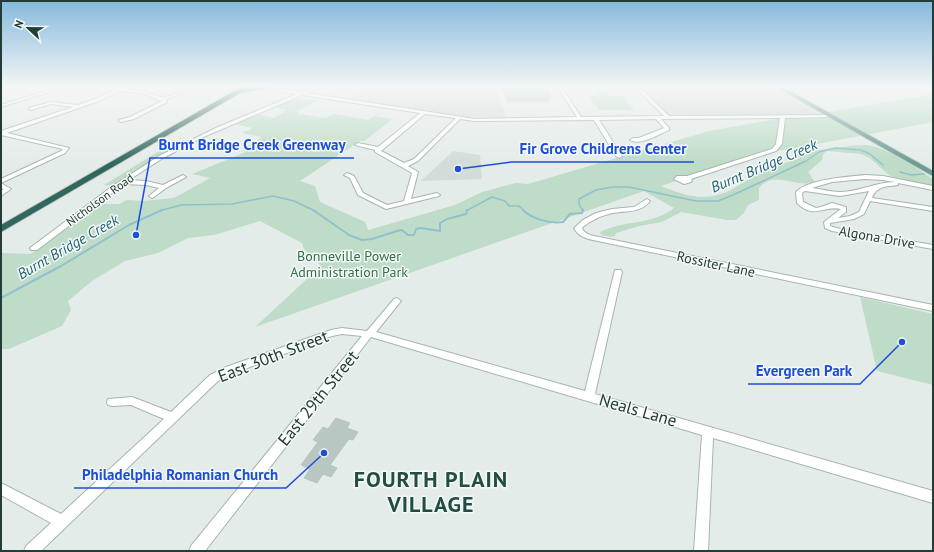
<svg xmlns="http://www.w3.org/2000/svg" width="934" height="552" viewBox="0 0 934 552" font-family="'PT Sans',sans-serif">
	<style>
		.built { fill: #d2dcd8 }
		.green { fill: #bedcc7; fill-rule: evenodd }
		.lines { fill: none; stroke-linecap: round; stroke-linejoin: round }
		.stream-far1 { stroke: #90c1cd; stroke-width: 1.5 }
		.stream { stroke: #90c1cd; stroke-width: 2 }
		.building { fill: #b9c7c2; stroke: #b6c5c0 }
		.minor-casing { stroke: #a7b4b0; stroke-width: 2 }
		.major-casing { stroke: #c2c8c7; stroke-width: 2 }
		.highway-casing { stroke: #c2c8c7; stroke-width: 2 }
		.minor { fill: #fff; fill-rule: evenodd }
		.major { fill: #6b9e93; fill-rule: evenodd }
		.highway { fill: #32675e; fill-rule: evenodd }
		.labels { text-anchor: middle; stroke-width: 3; stroke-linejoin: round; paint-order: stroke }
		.far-street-label { font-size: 12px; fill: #243c37; stroke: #f4f9f7 }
		.street-label { font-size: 14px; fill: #243c37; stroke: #f4f9f7 }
		.park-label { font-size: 14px; fill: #31704c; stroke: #f4f9f7 }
		.water-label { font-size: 15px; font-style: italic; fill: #236374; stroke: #f4f9f7 }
		.near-street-label { font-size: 17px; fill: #243c37; stroke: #f4f9f7 }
		.near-district-label { font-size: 22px; font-weight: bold; letter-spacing: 1px; fill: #224d44; stroke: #f4f9f7 }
		.leader { fill: none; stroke: #1d4ed8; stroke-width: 1.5 }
		.callout-dot { fill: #1d4ed8; stroke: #f4f9f7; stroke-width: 1.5 }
		.callout-label { font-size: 15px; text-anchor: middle; font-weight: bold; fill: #1d4ed8; stroke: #f4f9f7; stroke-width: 3; stroke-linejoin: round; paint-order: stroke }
	</style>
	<rect width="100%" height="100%" fill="#e4ece9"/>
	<path class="built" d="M370,86h125l11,32 -38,-1 -124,-18z
		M640,86h132l49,29 -150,2z
		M453,151l27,4 2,24 -61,2z"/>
	<path class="green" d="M596,91h9l4,5h13l12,14h-35l-11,-14h11z
		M933,94v28l-137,26c23,6 48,-4 71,-3 17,1 51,24 66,34v7l-18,-3 -25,-7 -20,-18 -9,-4 -34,-3 -4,3 -1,6 -14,12 7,10c-20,7 -40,-13 -56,6v12l-11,5 -4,8 -8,7h-9l-46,-8 -19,10 -23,4 -23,7 -1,3 -4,1 -10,-2 -1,-3c24,-12 53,-7 74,-24l-30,-17 -389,136 66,-61 -17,-17 -2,-6 -42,-22 -46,14 -26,3 -30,15 -33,8 -33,20 -24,20 3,9 -9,16 -53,23h-8v-96l30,1 63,-45 9,-5h17l6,-4 17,1 31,-3 36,-20 -18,-4 54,-22v-5l16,-10 -20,-4 11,-5 -18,-4 22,-10 17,4 13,-8 -12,-3 20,-8 24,1 -23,11 3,1 -1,2 28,4 8,-4 35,6 5,-4 19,3 -29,22h-4l-60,40 15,5 5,16 45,20 3,8 87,-25 27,-13 34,-9 12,1 181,-53 68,-12 45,-1 7,-6zM788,149l10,6 2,3c-13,5 -28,9 -41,15 -12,6 -25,17 -38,21 -20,7 -41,0 -60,-8l89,-30z
		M177,140l9,1 -37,22 -36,23 -9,-1z
		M860,297l73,17v71l-56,-14z"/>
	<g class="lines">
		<path class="stream-far1" d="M900,172l11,3 13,-1
			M159,211l22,-6 51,-1 41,-8 21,5 21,10
			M466,211l26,-14 13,4 4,5h10l5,5
			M583,211l-4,-7v-5l17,-9 16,-3h17l67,14h22l15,-6 73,-34 13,-9 16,-4 26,2 9,4 13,11"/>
		<path class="stream" d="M313,210l36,25 13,5 10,-1 25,-8 5,-1 6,5h6l2,-6 5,-1 19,3v-8l7,-4 19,-5 1,-4
			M523,210c9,9 27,14 40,12l7,-8 12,-1 1,-3
			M1,298l60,-32 68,-41 33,-15"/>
	</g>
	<path class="building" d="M502,86h43l7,12h-5l2,3h-42z
		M336,418l14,5 -3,5 11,4 -5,8 -4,-1 -19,26 7,3 -6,9 -8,-3 -6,9 -13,-5 6,-9 -9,-4 17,-23 -5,-2 10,-13 5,2z"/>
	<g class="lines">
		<defs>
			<path id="minor" d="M62,86h7l-68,21v-2z
				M123,86h6l-5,3 18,2 21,7 19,-6 2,1 -18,6 1,3 -33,17 -13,3 -2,-1v-1l11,-3 32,-16 -21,-8 -21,-2 -21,10 -92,32 62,15 -4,5 -64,30v-4l60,-28 2,-2 -62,-14v-4l72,-24 -22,-3 -20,6 -2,-1v-1l22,-6 27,3 17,-6z
				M316,86h6l-15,7 168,26 102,-2 -20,-31h4l20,31 83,-1 -30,-30h4l31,30 160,-1 2,1 -2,1 -44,1 -3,26 -6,7 -85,28 1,2 -1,1 -7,2 -10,-5 3,-3h10l85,-27 4,-5 4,-26 -119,1 8,9v2c-10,4 -28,16 -39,10l3,-2h6l25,-10 -8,-9 -57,1 23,36 -3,2 -3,-2 -22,-36 -119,1 -15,-2 -42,42 -10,5 10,6 -7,27 26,-6 3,2 -1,1 -53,13 -28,-14 -8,-17 -6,-3 3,-2 7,3 9,17 24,12 17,-4 8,-28 -37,-21v-2l-20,-5 3,-2 20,4 42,-34 -118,-18 -101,43 -38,20 -34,22 17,1 17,4 20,-10 3,2 -20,11 -12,9 -2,1 -3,-2 10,-8 -13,-3 -22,-1 -87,66h-6l-1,-2 80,-60 49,-32 59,-29 79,-33 -32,-5h-1v-2l38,5zM425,114l31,4 -42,41 -10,4 -23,-12z
				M865,175l18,1 50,10v4l-35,-7v2c-11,2 -21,0 -26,13l61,9v4l-63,-10 -6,13 -10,5 -24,4v3l6,2 97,17v4l-101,-18 -7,-3 -1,-6 17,-13c-17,-4 -27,11 -44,-6l-1,-11c12,-13 51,-15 69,-17zM865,179l18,1 12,2c-19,0 -36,10 -55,10 -9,0 -19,-3 -28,-4l20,-6zM805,191l35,5 29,-5 -10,21 -9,4 -12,2 8,-6v-5l-14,-4 -11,4 -5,1 -13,-6 -1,-9z
				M1,183l10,6 -10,7v-5l3,-2 -3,-1z
				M647,199l3,2c-10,13 -26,9 -41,13 -9,2 -17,6 -25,12l-2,2c2,5 7,7 12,8l339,69v6l-340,-71c-8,-2 -15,-4 -19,-12l9,-8 13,-7 16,-4 22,-2z
				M615,270h6l1,2 -27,122 338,97v12l-220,-65 -5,113h-14l8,-116 -331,-98 -166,214h-16l2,-5 171,-210 -20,-2 -10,2 -98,37 -16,8 -177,170h-17l2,-5 25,-23 -50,-28v-12l60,31 103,-95 -33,-14 -19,1 -4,-1 -1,-3 1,-3 24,-2 39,15 39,-37 16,-8 105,-37 11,-2 25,3 27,-32 3,-1 4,3 -25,31 209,59z"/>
			<path id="major" d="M774,86h7l152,85v5z"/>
			<path id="highway" d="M243,86h7l-3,2 18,-2 3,2 -28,5 -239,139v-7z"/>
		</defs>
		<use href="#minor" class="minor-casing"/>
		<use href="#major" class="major-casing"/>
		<use href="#highway" class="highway-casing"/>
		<use href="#minor" class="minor"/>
		<use href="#major" class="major"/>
		<use href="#highway" class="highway"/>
	</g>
	<linearGradient id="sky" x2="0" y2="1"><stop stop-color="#85b9dd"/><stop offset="0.53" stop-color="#f3f6f5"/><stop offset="1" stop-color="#f3f6f5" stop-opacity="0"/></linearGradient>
	<rect width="934" height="163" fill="url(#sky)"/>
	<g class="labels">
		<g class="far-street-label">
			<text transform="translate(100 200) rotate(-36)" y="4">Nicholson Road</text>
		</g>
		<g class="street-label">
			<text transform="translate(877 237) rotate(10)" y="5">Algona Drive</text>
			<text transform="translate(716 264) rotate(12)" y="5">Rossiter Lane</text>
		</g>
		<g class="park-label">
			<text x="349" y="261">Bonneville Power<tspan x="349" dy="16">Administration Park</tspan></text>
		</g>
		<g class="water-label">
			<text transform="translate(764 166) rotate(-23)" y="5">Burnt Bridge Creek</text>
			<text transform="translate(68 247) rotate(-30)" y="5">Burnt Bridge Creek</text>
		</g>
		<g class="near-street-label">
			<text transform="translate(273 356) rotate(-21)" y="6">East 30th Street</text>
			<text transform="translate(318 398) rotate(-51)" y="6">East 29th Street</text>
			<text transform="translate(638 410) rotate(16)" y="6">Neals Lane</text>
		</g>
		<g class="near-district-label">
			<text x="431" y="487">FOURTH PLAIN<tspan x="431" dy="25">VILLAGE</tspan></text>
		</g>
	</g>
	<path class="leader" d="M136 235L150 158H354M458 169L511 162H694M902 342L860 384H748M324 453L286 488H74"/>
	<g class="callout-dot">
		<circle cx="136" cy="235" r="4"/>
		<circle cx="458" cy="169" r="4"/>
		<circle cx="902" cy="342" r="4"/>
		<circle cx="324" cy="453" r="4"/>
	</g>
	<g class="callout-label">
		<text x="252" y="150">Burnt Bridge Creek Greenway</text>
		<text x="603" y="154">Fir Grove Childrens Center</text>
		<text x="804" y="376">Evergreen Park</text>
		<text x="180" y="480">Philadelphia Romanian Church</text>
	</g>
	<rect width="934" height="552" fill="none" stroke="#243c37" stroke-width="4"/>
	<g transform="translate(28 28) rotate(292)" stroke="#f4f9f7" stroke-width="3" paint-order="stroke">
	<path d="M0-3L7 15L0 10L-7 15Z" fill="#243c37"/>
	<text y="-6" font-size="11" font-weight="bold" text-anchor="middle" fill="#243c37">N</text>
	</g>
</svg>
